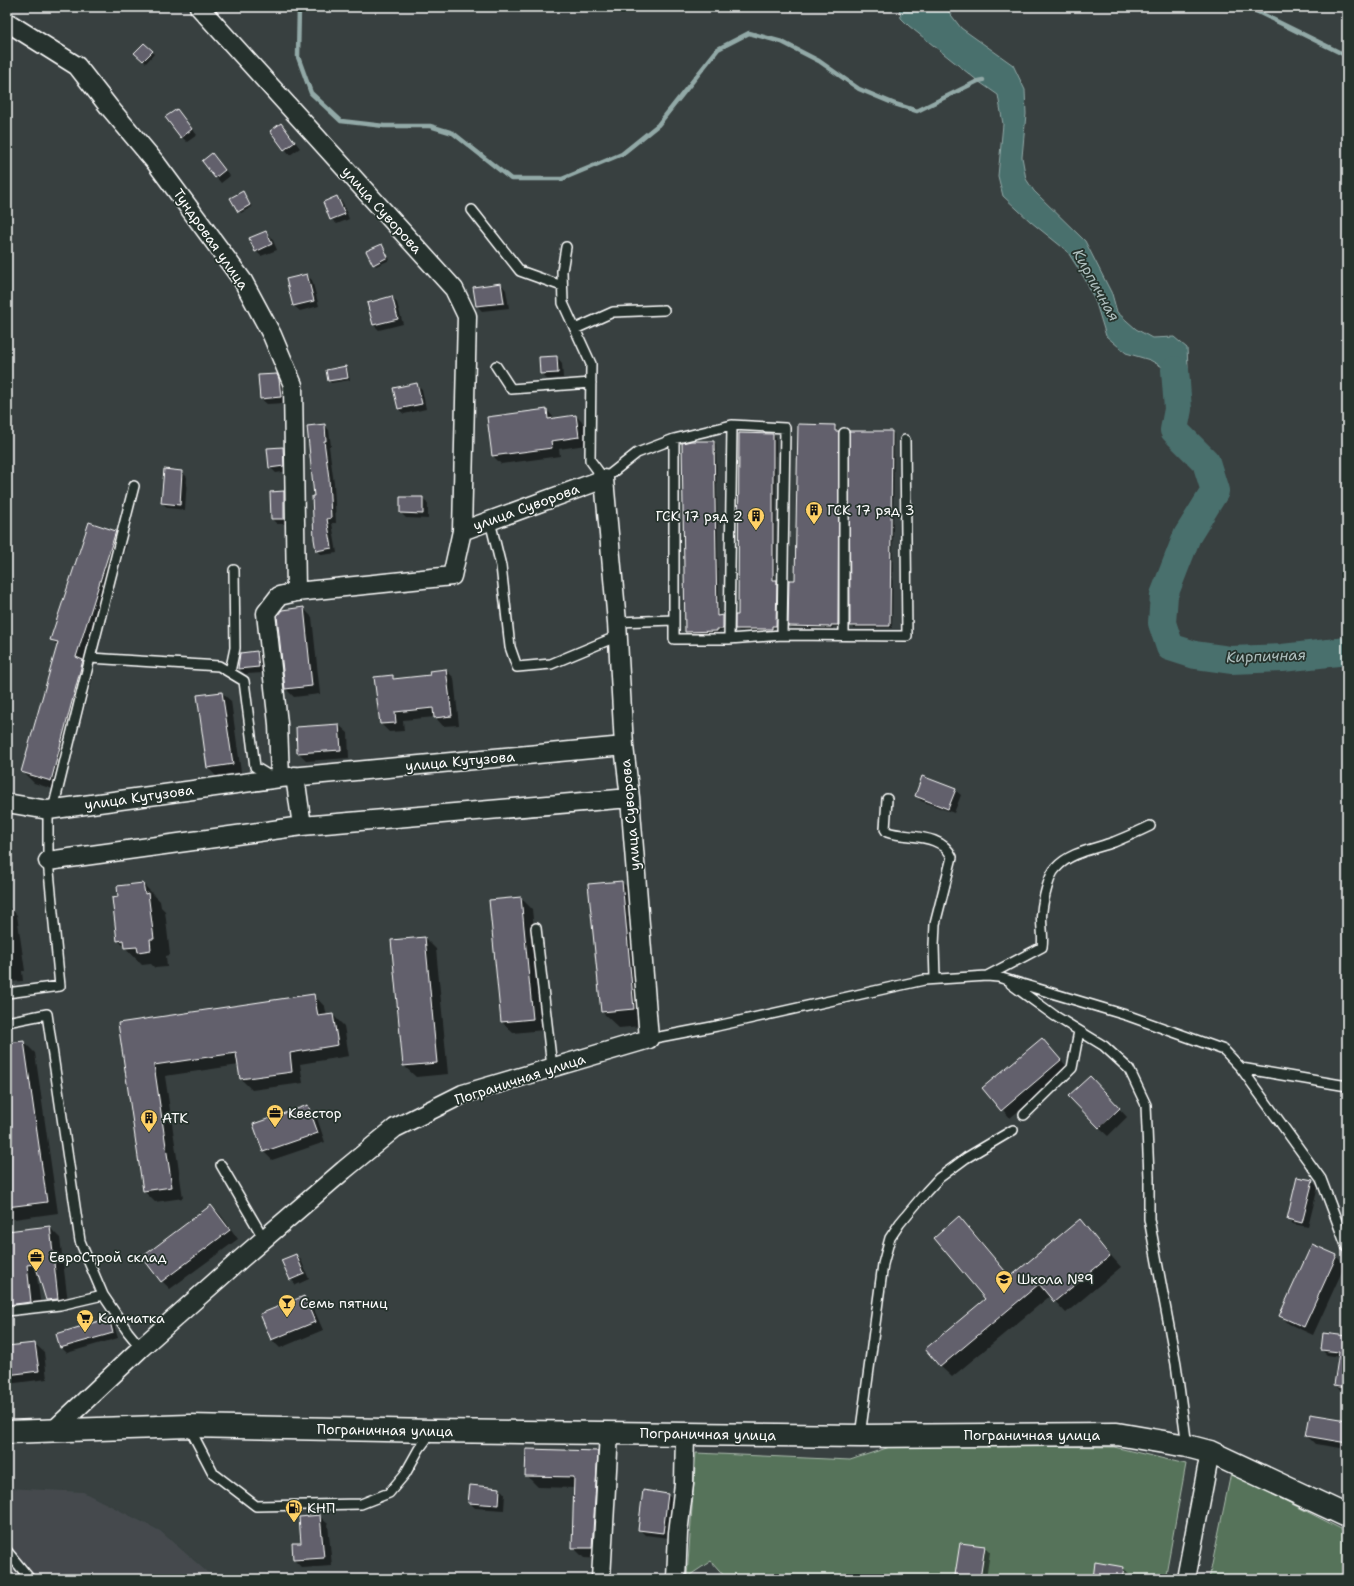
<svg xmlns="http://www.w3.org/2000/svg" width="1354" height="1586" viewBox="0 0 1354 1586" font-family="'Shantell Sans',sans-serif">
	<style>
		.built { fill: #454a4d }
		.green { fill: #56735a; stroke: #aab9ac }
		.water { fill: #4a6f6d; stroke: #92a9a7 }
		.shadow { fill: #0007 }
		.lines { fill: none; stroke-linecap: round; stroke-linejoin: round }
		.stream { stroke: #92a9a7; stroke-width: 4.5 }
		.river { stroke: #4a6f6d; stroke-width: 28 }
		.building { fill: #62606c; stroke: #fff }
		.service-casing { stroke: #fff; stroke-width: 12 }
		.minor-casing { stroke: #fff; stroke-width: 21 }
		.tertiary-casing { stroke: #fff; stroke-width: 25 }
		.service { stroke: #26332d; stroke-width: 9 }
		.minor { stroke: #26332d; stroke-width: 18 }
		.tertiary { stroke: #26332d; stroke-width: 22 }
		.labels { text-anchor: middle; stroke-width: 3.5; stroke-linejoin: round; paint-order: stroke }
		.street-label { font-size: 14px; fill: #fff; stroke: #26332d }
		.poi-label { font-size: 14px; fill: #fff; stroke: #26332d; text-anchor: start }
		.water-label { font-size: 15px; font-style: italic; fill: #aebebd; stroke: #26332d }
	</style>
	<rect width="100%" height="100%" fill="#384040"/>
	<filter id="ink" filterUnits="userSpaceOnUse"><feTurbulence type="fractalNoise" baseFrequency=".025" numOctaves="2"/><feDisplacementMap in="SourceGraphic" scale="8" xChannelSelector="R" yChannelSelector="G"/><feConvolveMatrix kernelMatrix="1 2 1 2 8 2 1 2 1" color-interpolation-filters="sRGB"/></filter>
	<g filter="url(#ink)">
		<path class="built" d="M7,1488l76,4 77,39 55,48h-208z"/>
		<path class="green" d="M896,1445l218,2 72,17 -21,115h-438l-16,-18 -24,16 9,-124 154,7z
			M1231,1473l116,59v47h-138z"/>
		<path class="water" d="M899,7h46l16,21 52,37 12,25 1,24 -4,43 4,22 8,12 51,50 27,53 5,18 19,17 16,9 22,-1 13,11 2,36 -11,25 -7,-15 -5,-25 -16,-9 -24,-7 -20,-17 -10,-33 -11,-24 -18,-28 -36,-29 -28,-26 -5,-20 5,-52 -5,-29 -20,-14 -69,-55 -8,-8z"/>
		<path class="shadow" d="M152,7h7l-4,3z
			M144,45l10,9 -8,9 -10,-10z
			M177,110l20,25 -10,7 -5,-5z
			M281,124l19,24 -10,7 -19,-24z
			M212,154l18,22 -9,7 -18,-22z
			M243,192l9,15 -11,6 -2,-2z
			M337,198l6,5 6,16 -12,5 -6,-5z
			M266,232l6,6 5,12 -16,6 -5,-5z
			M382,245l8,15 -14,6 -2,-2z
			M306,275l6,5 7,26 -19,5 -6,-5 -7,-26z
			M501,284l5,6 3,18 -27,3 -5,-5z
			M392,297l5,6 6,21 -24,6 -5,-5z
			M557,357l5,6 1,15 -16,1 -6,-5 -1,-16z
			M345,367l3,3 2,10 -19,3 -2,-3z
			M276,375l6,5 2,5 2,18 -19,1 -6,-5 -2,-23z
			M416,384l6,5 4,20 -22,5 -6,-5z
			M547,410l8,9 21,-3 8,8 2,21 -27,4 1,7 -59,8 -8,-8z
			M324,425l5,5 2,16h-2l5,38 2,39h-4l5,30 -15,2 -5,-5 -2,-53z
			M834,426l3,2v4l4,2 -1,193h-7v2l-41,-1 -3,-2 7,-45z
			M892,432l2,2 -2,194h-39l-2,-3z
			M740,434l33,1 3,2 -1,144 4,2 -1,45h-4v3h-35l-3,-2 3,-13z
			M714,442l2,2 3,173 4,-1 2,3v12h-6v2l-30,1 -3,-3z
			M283,448l5,5 1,18 -13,2 -6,-6z
			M182,472l5,5 -2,33 -17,-2 -6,-5z
			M284,492l5,5v27h-12l-5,-5z
			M401,498h22l5,6v15l-22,-1 -5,-5z
			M90,524l26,8 11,12 -39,121 6,7 -32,120 -28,-9 -11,-11 35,-126 -7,-7z
			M303,608l9,9 8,77 -26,3 -8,-8z
			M257,652l6,6 1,15 -19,1 -6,-5z
			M446,670l8,8 5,47 -16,1 -8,-9 -32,3 1,11 -15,1 -8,-8 -5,-46 16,-2 5,4 34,-4z
			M222,693l9,8 10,71 -25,4 -8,-8z
			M339,725l9,8 1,25 -42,3 -9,-9 -1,-24z
			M955,790l6,5 -7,18 -33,-12 -5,-6z
			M622,882l17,17 12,126 -32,3 -17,-16z
			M143,884l17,17 1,6 4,4 5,44 -4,1 1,11 -12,1 -4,-4 -9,1 -24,-25 2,-42z
			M521,898l11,11 12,121 -31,3 -11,-11z
			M7,905l10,10 8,56h-3l1,10 -14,1 -2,-2z
			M425,938l11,11 12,125 -32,3 -12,-11z
			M314,995l11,12 2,9 6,-1 11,11 5,30 -49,8 3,19 -51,7 -11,-11 -2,-14 -74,11 18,122 -28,4 -11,-11 -25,-167z
			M24,1042l11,11 23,160 -51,7v-176z
			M1050,1047l19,22 -59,49 -26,-30z
			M1098,1086l29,31 -19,19 -9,-8z
			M308,1106l8,9 9,27 -53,18 -8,-8 -10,-27z
			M1312,1181l6,6 -10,40 -15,-3 -5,-6z
			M211,1206l9,8 18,25 -68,50 -8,-8z
			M959,1218l12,11 40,49 69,-57 41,46 -55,46 -16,-17 -98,81 -12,-11 46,-66z
			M49,1227l11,11 9,72 -10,1 -12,-11 -8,-24 -2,1 5,36 -35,4v-85z
			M296,1255l5,5 8,19 -13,6 -5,-6z
			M1336,1256l9,9 -32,70 -24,-11 -9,-9z
			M304,1297l8,8 11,25 -43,18 -8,-8 -11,-25z
			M109,1319l5,6 4,13 -51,15 -6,-6z
			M1347,1337v54l-6,-1 -6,-5 5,-28 -13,-2 -5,-5z
			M35,1344l9,8 3,27 -40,5v-37z
			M1347,1421v28l-32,-5 -8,-8z
			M597,1452l11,11 -5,96 -19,-1 -11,-11 2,-59 -37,-1 -12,-12z
			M500,1489l5,5 -1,16 -29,-2 -6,-6z
			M668,1495l5,5 -4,38 -24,-3 -6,-6z
			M319,1516l9,8 4,42 -30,2 -8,-8z
			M985,1547l5,5 -4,27h-26l-4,-4z
			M1123,1568l9,8 -1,3h-37z"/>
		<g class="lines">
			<path class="stream" d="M299,7l-1,50 13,36 30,28 43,5h46l23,7 58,46h51l60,-25 36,-29 60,-76 31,-16 33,9 37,19 40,28 36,15 22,7 61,-30 5,-1
				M1248,7l99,49"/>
			<path class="river" d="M1175,370l3,39 -4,21 32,32 9,29 -28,45 -23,59 -2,28 8,24 25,8 36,5 51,-2 65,-7"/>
		</g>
		<path class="building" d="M144,43l9,8 -10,10 -9,-8z
			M177,109l15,20 -11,9 -16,-21z
			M281,123l14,19 -11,8 -14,-19z
			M212,153l13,17 -10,8 -13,-17z
			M243,191l7,14 -12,7 -8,-14z
			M337,196l8,18 -15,6 -7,-18z
			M266,231l6,13 -17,8 -6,-14z
			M382,244l6,13 -15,8 -7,-14z
			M307,274l7,27 -21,5 -7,-27z
			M501,283l3,20 -28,3 -3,-19z
			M392,296l6,23 -25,6 -6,-22z
			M557,356l1,17 -18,1 -1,-17z
			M346,366l2,12 -20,3 -2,-11z
			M277,374l2,5 2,18 -21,2 -2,-24z
			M417,383l5,21 -24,5 -5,-21z
			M547,409l1,10 28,-4 3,22 -28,4 1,7 -60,8 -5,-39z
			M325,424l1,17h-2l5,37 2,40 -4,1 5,29 -16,3 -2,-12 -2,-43h2l-7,-70z
			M798,424l37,1v6h4l-1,194h-7v2l-43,-1 1,-46h6z
			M849,431h43l-2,195h-40z
			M739,433l34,1v146h4l-1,46h-4v3h-37v-14h3z
			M691,441h23l3,175 6,-1v14h-6v2l-32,1 -3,-189z
			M283,447l1,19 -15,2 -2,-20z
			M164,469l18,2 -2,34 -19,-2z
			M284,491v28h-13l-1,-27z
			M400,497h23v17l-23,-1z
			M89,522l27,9 -40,126 7,3 -32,121 -30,-9 37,-130 -8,-2z
			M304,607l8,79 -27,3 -8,-73 5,-6z
			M257,651l2,16 -21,2 2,-16z
			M446,669l6,47 -18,2 -1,-10 -38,4 1,11 -16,1 -6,-47 19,-2v4l37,-4 -1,-4z
			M222,692l11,72 -26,4 -10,-73z
			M339,724l2,26 -44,3 -1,-26z
			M922,776l34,13 -8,20 -33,-13z
			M622,881l12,128 -33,3 -13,-128z
			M143,883l2,11 3,-1 6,46h-4l1,11 -13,2 -1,-5 -13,1 -1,-8 -6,1 -5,-43 6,-1 -1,-11z
			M521,897l12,122 -32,3 -12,-122z
			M425,937l12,126 -34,3 -12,-126z
			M314,994l4,22 15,-2 5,31 -48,8 2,19 -52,7 -4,-26 -82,12 18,122 -29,4 -25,-168z
			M1042,1038l19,22 -60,51 -19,-23z
			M24,1041l23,161 -40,5v-164z
			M1090,1076l30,32 -21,20 -31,-32z
			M308,1105l10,28 -55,19 -10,-28z
			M1297,1177l16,3 -11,43 -15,-4z
			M211,1205l19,25 -69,52 -19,-25z
			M959,1216l51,61 70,-58 30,37 -56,46 -15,-18 -99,83 -15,-18 60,-50 -51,-61z
			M50,1226l8,73 -12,1 -11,-36 -8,1 4,37 -24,3v-74z
			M1312,1244l25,11 -33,72 -25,-11z
			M296,1254l8,20 -14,6 -9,-20z
			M304,1296l11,26 -44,18 -11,-26z
			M109,1318l4,15 -53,15 -4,-14z
			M1323,1333l24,3v51l-13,-2 5,-33 -18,-2z
			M35,1343l4,28 -32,4v-29z
			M1310,1414l37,6v23l-41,-7z
			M526,1449l72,2 -6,97h-20l2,-71 -49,-1z
			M470,1485l30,3 -1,17 -31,-2z
			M643,1490l25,4 -5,39 -25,-3z
			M320,1515l4,43 -31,2 -1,-17h9l-2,-26z
			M960,1543l25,3 -5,33 -25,-4z
			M1095,1562l29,5 -2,12h-29z"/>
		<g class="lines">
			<defs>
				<path id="service" d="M472,210l48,61 42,15
					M566,247l-4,24 1,32 28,61 -1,96 14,19 33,-26 37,-14 58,-14 53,3 -3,207
					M575,329l38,-17 51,-2
					M496,366l15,23 80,-6
					M674,439v200h55l53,-4 125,1 -2,-196
					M490,521l11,45 9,81 7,20 34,-3 67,-28
					M617,622l56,-2
					M844,635v-202
					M729,639l3,-214
					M90,658l44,-172
					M230,672l5,-24 -1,-78
					M887,799l-2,30 2,3c20,7 54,0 65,25l-17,67 -1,22 1,32
					M53,809l37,-151 129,8 25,15 11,86 18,11
					M536,928l16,139
					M987,976l55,-29c2,-12 -2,-24 0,-36 1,-10 7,-37 14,-43 14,-16 39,-19 58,-26 12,-5 24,-10 36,-16
					M1011,984l44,32 49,30 25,23 17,36 3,72v42l27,145 11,82
					M7,993l53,-7 -12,-125v-51
					M7,1022l40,-8 33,227 23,54
					M649,1039l68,-13 207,-46 63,-4 11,1 131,39 95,34 17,18 106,18
					M1241,1068l80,111 26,69
					M1024,1115l48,-47 7,-37
					M221,1165l43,74
					M7,1311l53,-6 43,-10 25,37 13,16
					M189,1427l24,46 43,33 105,-2 28,-11 16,-19 14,-25 12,-16
					M860,1436l23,-172 7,-26 10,-15 26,-31 13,-14 27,-20 47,-28
					M7,1551l23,28"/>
				<path id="minor" d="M7,22l70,44 32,41 47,56 87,118 29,54 21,50 3,207
					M295,776l7,50
					M280,778l-2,-54 -12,-111 13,-17 17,-4 156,-16 10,-45
					M7,803l41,7 232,-32 344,-32
					M48,861l254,-35 328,-28
					M54,1430l87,-82 101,-90 102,-88 51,-42 68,-34 186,-55 -19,-241 -6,-52 -7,-124 -13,-143 -142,52 5,-215 -13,-27 -255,-282
					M601,1579l8,-146
					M676,1579l2,-46 6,-49 1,-50
					M1186,1579l24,-127"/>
				<path id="tertiary" d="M7,1432l182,-6 244,5 427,5 257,-2 70,12 23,6 137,64"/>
			</defs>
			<use href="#service" class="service-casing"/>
			<use href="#minor" class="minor-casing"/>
			<use href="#tertiary" class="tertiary-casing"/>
			<use href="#service" class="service"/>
			<use href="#minor" class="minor"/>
			<use href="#tertiary" class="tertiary"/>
		</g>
	</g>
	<defs>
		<symbol id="building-pin" viewBox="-11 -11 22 30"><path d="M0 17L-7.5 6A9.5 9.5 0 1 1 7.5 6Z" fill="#ffd166" stroke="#26332d"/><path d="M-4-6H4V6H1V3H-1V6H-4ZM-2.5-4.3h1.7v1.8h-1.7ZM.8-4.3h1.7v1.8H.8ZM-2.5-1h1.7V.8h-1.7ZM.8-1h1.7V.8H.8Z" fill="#111"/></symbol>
		<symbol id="office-pin" viewBox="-11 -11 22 30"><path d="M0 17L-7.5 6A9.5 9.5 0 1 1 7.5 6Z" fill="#ffd166" stroke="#26332d"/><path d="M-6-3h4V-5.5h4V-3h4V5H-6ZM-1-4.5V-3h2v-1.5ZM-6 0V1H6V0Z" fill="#111"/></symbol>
		<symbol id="school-pin" viewBox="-11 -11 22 30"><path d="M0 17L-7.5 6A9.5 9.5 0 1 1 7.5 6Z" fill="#ffd166" stroke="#26332d"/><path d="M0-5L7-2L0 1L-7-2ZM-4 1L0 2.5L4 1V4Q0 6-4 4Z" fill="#111"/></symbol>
		<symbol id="bar-pin" viewBox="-11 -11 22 30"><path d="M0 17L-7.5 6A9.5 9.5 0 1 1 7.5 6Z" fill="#ffd166" stroke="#26332d"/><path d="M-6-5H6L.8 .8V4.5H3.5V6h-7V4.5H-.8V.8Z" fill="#111"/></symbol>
		<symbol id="supermarket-pin" viewBox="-11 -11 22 30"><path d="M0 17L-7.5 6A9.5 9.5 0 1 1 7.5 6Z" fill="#ffd166" stroke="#26332d"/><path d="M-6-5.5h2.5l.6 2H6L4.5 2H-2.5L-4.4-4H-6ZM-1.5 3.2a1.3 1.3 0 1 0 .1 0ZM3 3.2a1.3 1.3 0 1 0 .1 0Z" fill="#111"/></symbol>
		<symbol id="fuel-pin" viewBox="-11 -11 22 30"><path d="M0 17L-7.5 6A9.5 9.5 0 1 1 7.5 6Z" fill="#ffd166" stroke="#26332d"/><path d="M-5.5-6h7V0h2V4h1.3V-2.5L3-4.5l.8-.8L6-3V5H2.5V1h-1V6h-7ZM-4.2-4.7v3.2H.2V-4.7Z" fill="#111"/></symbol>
	</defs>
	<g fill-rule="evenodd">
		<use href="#building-pin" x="804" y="500" width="20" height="27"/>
		<use href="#building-pin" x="746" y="506" width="20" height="27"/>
		<use href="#office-pin" x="265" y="1103" width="20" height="27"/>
		<use href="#building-pin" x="139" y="1108" width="20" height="27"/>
		<use href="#office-pin" x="26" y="1247" width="20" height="27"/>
		<use href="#school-pin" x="994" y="1269" width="20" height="27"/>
		<use href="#bar-pin" x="277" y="1293" width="20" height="27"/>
		<use href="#supermarket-pin" x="75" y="1308" width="20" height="27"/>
		<use href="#fuel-pin" x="284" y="1498" width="20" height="27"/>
	</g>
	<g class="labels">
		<g class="street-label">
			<text transform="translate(382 210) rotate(48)" y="5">улица Суворова</text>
			<text transform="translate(211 239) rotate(55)" y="5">Тундровая улица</text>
			<text transform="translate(526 507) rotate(-20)" y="5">улица Суворова</text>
			<text transform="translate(460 761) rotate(-5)" y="5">улица Кутузова</text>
			<text transform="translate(139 797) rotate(-8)" y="5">улица Кутузова</text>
			<text transform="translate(630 815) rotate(-95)" y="5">улица Суворова</text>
			<text transform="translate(520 1079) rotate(-18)" y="5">Пограничная улица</text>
			<text transform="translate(385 1430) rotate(1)" y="5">Пограничная улица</text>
			<text transform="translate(708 1434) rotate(1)" y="5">Пограничная улица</text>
			<text x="1032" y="1440">Пограничная улица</text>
		</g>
		<g class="poi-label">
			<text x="827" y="515">ГСК 17 ряд 3</text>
			<text x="743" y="521" text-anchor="end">ГСК 17 ряд 2</text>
			<text x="288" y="1118">Квестор</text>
			<text x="162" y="1123">АТК</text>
			<text x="49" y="1262">ЕвроСтрой склад</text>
			<text x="1017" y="1284">Школа №9</text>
			<text x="300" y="1308">Семь пятниц</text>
			<text x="98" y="1323">Камчатка</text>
			<text x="307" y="1513">КНП</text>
		</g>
		<g class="water-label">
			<text transform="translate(1096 285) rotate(61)" y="5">Кирпичная</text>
			<text transform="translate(1266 656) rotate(-2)" y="5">Кирпичная</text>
		</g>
	</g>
	<rect width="1354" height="1586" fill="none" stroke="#26332d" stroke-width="24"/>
	<rect x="12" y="12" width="1330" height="1562" fill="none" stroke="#fff" stroke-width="1.5" filter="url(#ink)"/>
</svg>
